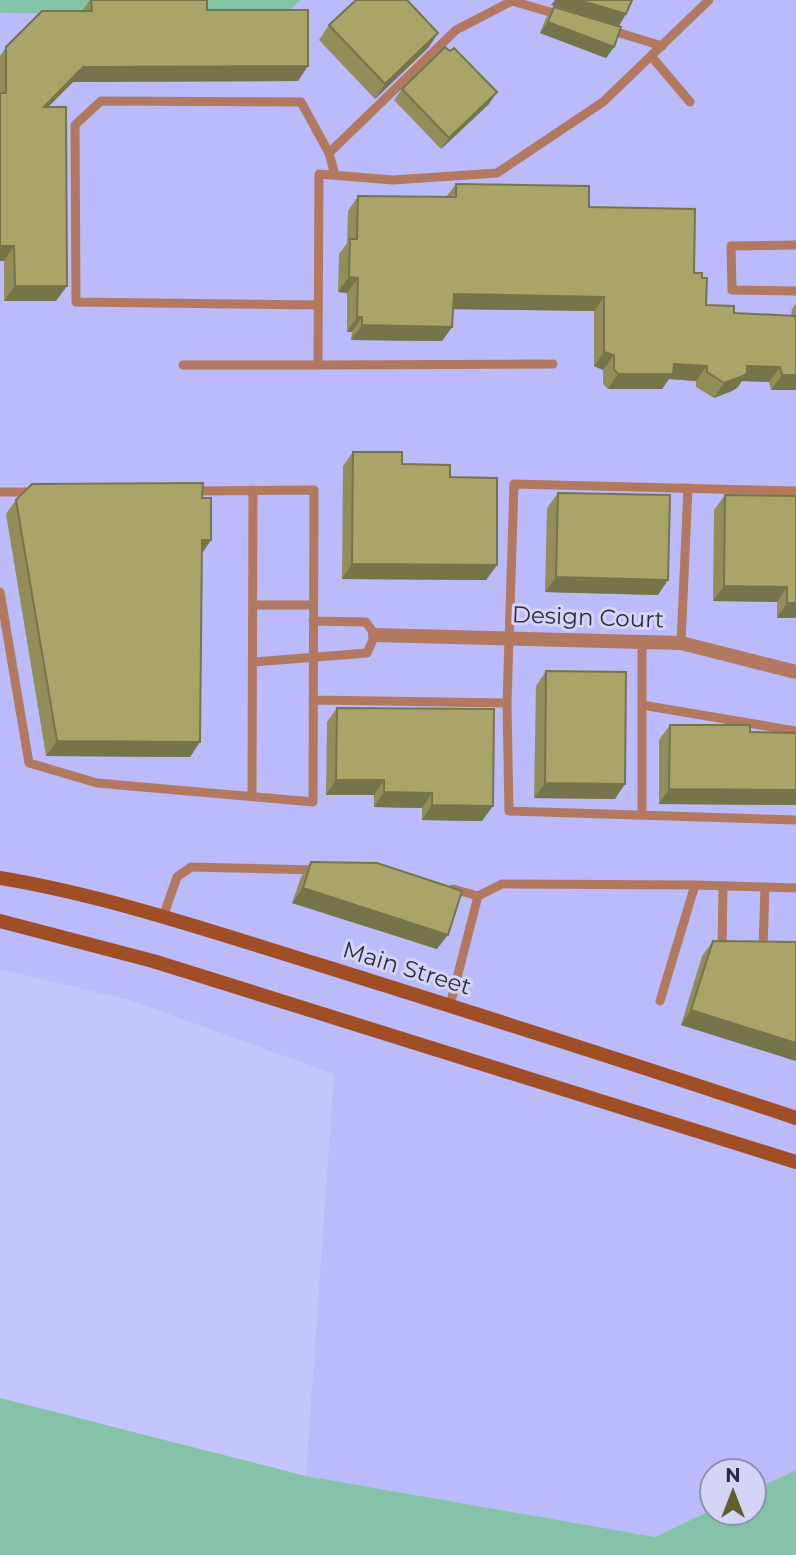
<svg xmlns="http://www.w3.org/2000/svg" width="796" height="1555" viewBox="0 0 796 1555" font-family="Montserrat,sans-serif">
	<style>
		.built { fill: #bbbafb }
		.green { fill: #84c3a7 }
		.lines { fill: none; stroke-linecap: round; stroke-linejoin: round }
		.lane { stroke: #b27960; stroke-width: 9 }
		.street { stroke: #b27960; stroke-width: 14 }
		.secondary { stroke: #a04e26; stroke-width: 14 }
		.wall { fill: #918e5a }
		.shaded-wall { fill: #76744a }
		.building { fill: #a9a569; stroke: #76744a; stroke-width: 2 }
		.labels { text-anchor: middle; stroke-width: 6; stroke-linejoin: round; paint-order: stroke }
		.street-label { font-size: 23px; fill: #2b2b41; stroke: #d4d4f7 }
	</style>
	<rect width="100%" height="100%" fill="#c5c4fe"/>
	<path class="built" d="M301,0h495v1470l-42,20v-19h-42v39l-57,27 -349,-61 28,-402 -204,-74 -130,-31v-956l285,1z"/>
	<path class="green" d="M0,0h301l-16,14 -285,-1z
		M0,1398l306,78 349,61 57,-27v3h42v-23l42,-20v85h-796z"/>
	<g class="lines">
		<path class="lane" d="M610,30l52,16
			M651,56l39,46
			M329,153l127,-123 56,-29 48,14
			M796,245l-65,1 1,44 64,1
			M318,305l-242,-3 -1,-177 26,-24 200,1 28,51 6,22
			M553,364l-235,1 1,-191 74,6 104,-7 106,-71 106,-102
			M183,365h135
			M0,492h33
			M0,592l29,171 68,20 216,19 1,-312 -123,1
			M253,605h60
			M642,641v64l154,26
			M681,643l7,-155
			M253,662l114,-9 8,-18 -9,-13 -53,-1
			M313,700l194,3 2,108 287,9
			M507,703l7,-219 282,7
			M642,705v110
			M252,796l1,-306
			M478,896l24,-12 193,1
			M163,917l14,-40 14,-10 125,3
			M763,948l2,-61
			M722,949l1,-63
			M660,1001l35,-116 101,3
			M450,1005l28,-109 -25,-7"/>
		<path class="street" d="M375,635l306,8 115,29"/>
		<path class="secondary" d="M0,878c108,18 213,54 317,86 160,50 320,101 479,154
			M0,921l153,40 643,201"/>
	</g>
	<path class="wall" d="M90,0h117v10l91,71 -225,1 -25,25 8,194h-52v-40h-4v-205l6,-9 76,-36z
		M554,7l60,40 -8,11 -66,-25 6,-15z
		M329,25l109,8 -10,15 -53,51 -56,-59z
		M450,51l39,53 -48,45 -47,-49 8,-11z
		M456,184l133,23 105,66 12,32 28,8 57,3 1,-7 4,-6v87h-25l-2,-8 -27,-1 -5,7 -5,3 -18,7 -18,-11v-6l-27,-2 -7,10h-54l-5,-5v-14l-9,-4v-55l-141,-2 -1,18 -10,14 -91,-1 1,-8h-5v-39l-9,-1 1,-38 8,-11 1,-32 10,-15 88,1z
		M353,452l97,25 47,88 -11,15 -144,-1 1,-113z
		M558,493l100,102 -113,-3 2,-84z
		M725,495l71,1v122h-19v-16l-64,-1 1,-91z
		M16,500l186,54 -12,203 -144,-1 -40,-242z
		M546,671l69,128 -81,-1 2,-112z
		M337,708l145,113 -60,-1v-12l-48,-1v-12h-48l1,-73z
		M670,725l80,7 46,1v72l-137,-1v-64z
		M311,862l126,87 -145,-46 9,-26z
		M713,941l83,1v119l-115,-36 21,-69z"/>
	<path class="shaded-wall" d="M555,0h24l47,14 -7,12 -68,-21z
		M548,22l66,25 -8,11 -66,-25z
		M438,33l-10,15 -53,51 10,-15z
		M308,66l-10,15 -225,1 -40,40 11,-15 39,-40z
		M497,92l-8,12 -48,45 8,-11z
		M0,246h14l-10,15h-4z
		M349,277l9,1 -11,15 -9,-1z
		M15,286h52l-11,15h-52z
		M454,294l150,3 -10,14 -151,-2z
		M357,317h5l-10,15h-5z
		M362,325l90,2 -10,14 -91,-1z
		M604,352l10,3 -11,15 -9,-4z
		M674,364l33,2 -11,15 -27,-2 -7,10h-54l10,-15z
		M747,366l33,1 -11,15 -27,-1 -5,7 -5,3 -18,7 10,-15z
		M782,375h14v15h-25z
		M202,540h9l-10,15z
		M352,564l145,1 -11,15 -144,-1z
		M556,577l112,3 -10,15 -113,-3z
		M724,586l63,1 -10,15 -64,-1z
		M787,603h9v15h-19z
		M57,741l143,1 -10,15 -144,-1z
		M336,780h48l-10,15h-48z
		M545,783l80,1 -10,15 -81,-1z
		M669,789l127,1v15l-137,-1z
		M384,792l48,1 -10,15 -48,-1z
		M432,805l61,1 -11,15 -60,-1z
		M303,888l145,47 -11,14 -145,-46z
		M691,1010l105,33v18l-115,-36z"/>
	<path class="building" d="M91,0h116v10h101v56l-225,1 -39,40h22l1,179h-52l-1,-40h-14v-153h6v-46l36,-36h50z
		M356,0h51l31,33 -53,51 -56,-59z
		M579,0h53l-6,14z
		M554,7l67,20 -7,20 -66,-25z
		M445,47l5,4 4,-3 43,44 -48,46 -47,-49z
		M456,184l133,2v21l106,2 -1,64h8v5h5l-1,27 28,1v7l62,3v59h-14l-2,-8 -33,-1v7l-4,3 -19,7 -17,-11v-6l-33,-2 -1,10h-55l-4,-5v-14l-10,-3v-55l-150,-3 -2,33 -90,-2v-8h-5l1,-39 -9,-1 1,-38h7l1,-43 98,1z
		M353,452h49v12l48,1v12l47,1v87l-145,-1z
		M203,483l-1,15h9v42h-9l-2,202 -143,-1 -41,-241 16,-16z
		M558,493l112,2 -2,85 -112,-3z
		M725,495l71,1v107h-9v-16l-63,-1z
		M546,671l80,1 -1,112 -80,-1z
		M337,708l157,1 -1,97 -61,-1v-12l-48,-1v-12h-48z
		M670,725h80v7l46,1v57l-127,-1z
		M311,862l66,1 85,28 -14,44 -145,-47z
		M713,941l83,1v101l-105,-33z"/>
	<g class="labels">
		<g class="street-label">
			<text transform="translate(588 617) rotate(2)" y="8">Design Court</text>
			<text transform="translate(407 968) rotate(17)" y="8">Main Street</text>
		</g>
	</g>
	<g transform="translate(733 1492)"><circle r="33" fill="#d4d4f7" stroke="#9090ae" stroke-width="2"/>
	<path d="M0-5L12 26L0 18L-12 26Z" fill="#635f2b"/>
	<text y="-10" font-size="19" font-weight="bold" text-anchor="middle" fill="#2b2b41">N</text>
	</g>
</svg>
